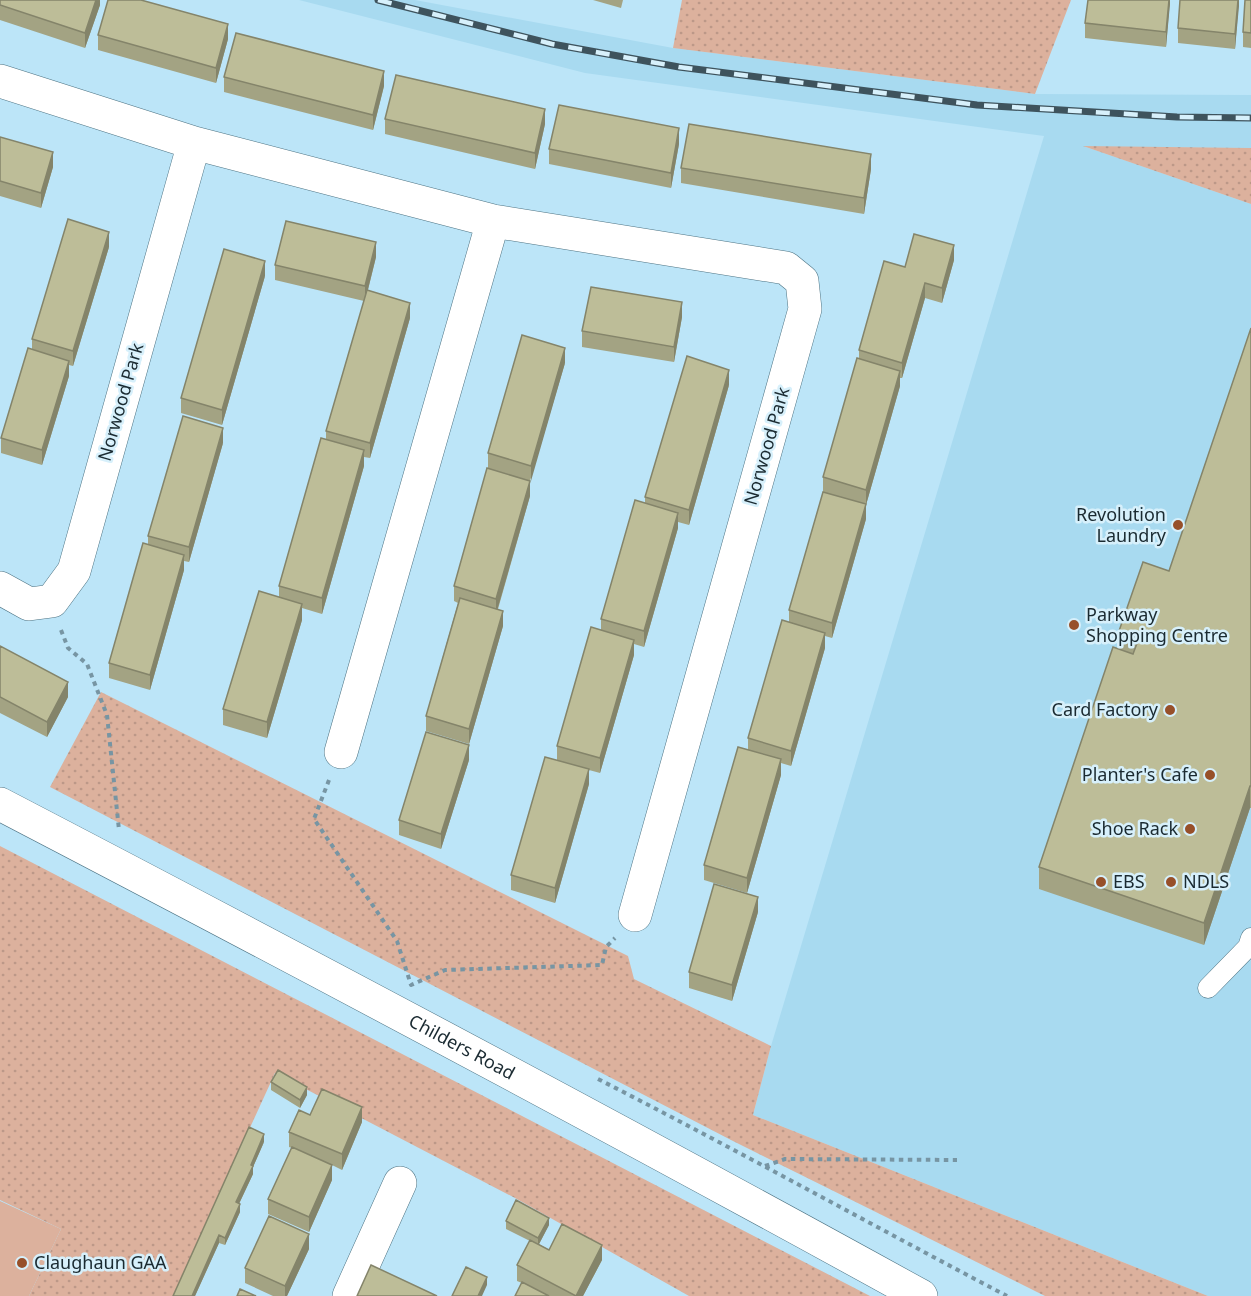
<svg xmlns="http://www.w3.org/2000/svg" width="1251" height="1296" viewBox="0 0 1251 1296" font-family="'Noto Sans',sans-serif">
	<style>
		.built { fill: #a8daf0 }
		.grass { fill: url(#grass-dots) }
		.park { fill: #dcb19d }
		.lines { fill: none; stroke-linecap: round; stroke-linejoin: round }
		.service-casing { stroke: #4d7383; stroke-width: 21 }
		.minor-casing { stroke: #4d7383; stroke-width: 34 }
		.secondary-casing { stroke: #4d7383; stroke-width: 34 }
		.path { stroke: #7795a3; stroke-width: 4; stroke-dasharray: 4.5 4.5; stroke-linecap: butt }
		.service { stroke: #fff; stroke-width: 20 }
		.minor { stroke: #fff; stroke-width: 33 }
		.secondary { stroke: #fff; stroke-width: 33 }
		.rail-casing { stroke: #3e535d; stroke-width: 7 }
		.rail { stroke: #d7f0fb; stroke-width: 4.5; stroke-dasharray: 14; stroke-linecap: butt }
		.wall { fill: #a3a383 }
		.shaded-wall { fill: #84846a }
		.building { fill: #bdbd98; stroke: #84846a; stroke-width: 1.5 }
		.poi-dot { fill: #97502a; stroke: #d7f0fb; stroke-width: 2 }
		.labels { text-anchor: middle; stroke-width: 5; stroke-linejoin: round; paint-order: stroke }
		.street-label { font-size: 18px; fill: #1a2a31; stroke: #d7f0fb }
		.poi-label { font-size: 18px; fill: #1a2a31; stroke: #d7f0fb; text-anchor: end }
	</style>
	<defs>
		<pattern id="grass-dots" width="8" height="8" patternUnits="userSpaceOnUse" patternTransform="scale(1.5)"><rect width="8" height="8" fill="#dcb19d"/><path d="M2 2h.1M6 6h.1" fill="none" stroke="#bc9888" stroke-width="1.8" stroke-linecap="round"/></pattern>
	</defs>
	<rect width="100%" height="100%" fill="#bce5f8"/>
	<path class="built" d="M299,0h116l258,48 362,46 216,1v53l-165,-1 165,57v1092h-43l-455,-181 18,-69 273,-910 -459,-63z"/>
	<path class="grass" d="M682,0h389l-36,94 -362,-46z
		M1083,146l168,2v56z
		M101,692l527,264 6,23 137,67 -18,69 455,181h-163l-314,-156 -681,-353z
		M0,846l870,450h-181l-174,-98 -240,-125 -102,223h-144l32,-67 -61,-29z"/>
	<path class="park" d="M0,1201l61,28 -32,67h-29z"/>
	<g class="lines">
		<defs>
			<path id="service" d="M1208,988l40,-41 3,-9"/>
			<path id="minor" d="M0,81l194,62 -120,428 -22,30 -23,3 -29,-16
				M194,143l299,78 293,47 16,13 3,28 -170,606
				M341,752l152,-531
				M349,1296l51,-113"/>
			<g id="secondary">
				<path id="s1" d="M0,804c309,161 616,324 921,492"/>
			</g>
		</defs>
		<use href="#service" class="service-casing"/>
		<use href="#minor" class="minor-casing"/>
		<use href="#secondary" class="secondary-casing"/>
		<path class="path" d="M61,630l7,18 19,16 20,51 12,115
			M329,780l-15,39 83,122 14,44 34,-15 157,-5 4,-18 9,-9
			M598,1079c137,70 272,145 409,217
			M765,1166l20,-7 172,1"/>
		<use href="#service" class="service"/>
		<use href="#minor" class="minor"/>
		<use href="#secondary" class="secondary"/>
		<defs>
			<path id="rail" d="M378,0l174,44 127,23 298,38 200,12 74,1"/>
		</defs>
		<use href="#rail" class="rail-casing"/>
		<use href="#rail" class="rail"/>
	</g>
	<path class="wall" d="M0,0h100v5l-15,43 -85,-28z
		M593,0h30l-2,8z
		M1170,0l-4,47 -81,-9v-15z
		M1239,0l-4,49 -57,-6v-15z
		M1251,0v48l-8,-1v-15z
		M98,35l130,4 -12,44 -118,-33z
		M224,77l160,9 -11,44 -149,-38z
		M385,119l160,5 -10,45 -150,-35z
		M0,137l53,30 -12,41 -41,-12z
		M679,144l-8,44 -122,-24v-15z
		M681,168l190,1 -7,45 -183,-31z
		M109,247l-36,119 -4,-1v11l-27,89 -41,-12v-15l31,-88v-11z
		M376,257l-8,33 42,28 -40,140 -6,-1v9l-42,148 -20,-6v12l-35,118 -44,-13v-16l56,-112v-11l47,-147v-8l38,-130 -89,-21v-15z
		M954,260l-12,43 -17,-5 -23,80h-2v8l-34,119v14l-34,119 -7,-2v12l-34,118 -10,-3v12l-34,118 -43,-13v-15l44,-115v-12l41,-116v-12l34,-118v-15l36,-118v-9l46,-83z
		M265,276l-43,149 -41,-12v-15z
		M682,317l-8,45 -92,-15v-16z
		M1251,328v480h-1l-46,137 -165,-56v-22l80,-218v-18l50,-60z
		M565,363l-35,118v15l-32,113 5,17 -34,118 -43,-13v-15l32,-113 -4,-2v-15l34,-118v-15z
		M729,385l-40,140 -11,-3v6l-34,119 -10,-3v11l-34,118 -11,-3v14l-34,119 -44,-13v-15l46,-115v-14l44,-116v-11l44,-116v-6z
		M223,443l-34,119 -5,-1v9l-34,120 -41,-12v-15l39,-118v-9z
		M0,646l68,51 -21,40 -47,-24z
		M469,760l-28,89 -42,-14v-15z
		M758,912l-26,89 -43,-13v-16z
		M271,1082l36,13 -7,13 -29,-18z
		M310,1115l52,7 -20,48 -10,-5v15l-23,52 -41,-18v-15l24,-51 -3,-1v-15z
		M264,1142l-11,25v7l-14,30 1,8 -15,33 -6,-2 -24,53h-22z
		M506,1221l43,4 -10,19 10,6 53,10 -19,36h-68l7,-13 -5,-2v-16l13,-24 -24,-12z
		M309,1249l-22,47h-14l-28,-13v-15z"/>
	<path class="shaded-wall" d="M96,0h4v5l-15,43v-15z
		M1169,0h1v4l-4,43v-15z
		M1238,0h1v6l-4,43v-15z
		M228,24v15l-12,44v-15z
		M384,71v15l-11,44v-15z
		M545,109v15l-10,45v-16z
		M679,128v16l-8,44v-15z
		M53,152v15l-12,41v-15z
		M871,154v15l-7,45v-16z
		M109,232v15l-36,119v-15z
		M376,242v15l-11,44v-15z
		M954,245v15l-12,43v-15z
		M265,261v15l-43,149v-15z
		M925,283v15l-23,80v-15z
		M682,302v15l-8,45v-15z
		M410,303v15l-40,140v-15z
		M565,348v15l-34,118v-15z
		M69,361v15l-27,89v-15z
		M729,370v15l-40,140v-15z
		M900,371v15l-34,119v-15z
		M223,428v15l-34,119v-15z
		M364,450v16l-42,148v-16z
		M530,481v15l-34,118v-15z
		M866,504v15l-34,119v-15z
		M678,513v15l-34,119v-16z
		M184,555v15l-34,120v-15z
		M302,604v16l-35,118v-16z
		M503,611v15l-34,118v-15z
		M825,633v15l-34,118v-15z
		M634,640v15l-34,118v-15z
		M68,682v15l-21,40v-15z
		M469,745v15l-28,89v-15z
		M781,759v16l-34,118v-15z
		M589,769v15l-34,119v-15z
		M1250,786v22l-46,137v-22z
		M758,897v15l-26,89v-16z
		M307,1087v8l-7,13v-8z
		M362,1107v15l-20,48v-16z
		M264,1134v8l-11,25v7l-17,36v-8l15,-37z
		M332,1165v15l-23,52v-15z
		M240,1204v8l-15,33v-7z
		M549,1218v7l-11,21v-8z
		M309,1234v15l-22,47h-2v-10z
		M219,1235v8l-24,53h-3z
		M602,1245v15l-19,36h-7z
		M487,1277v8l-5,11h-4z"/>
	<path class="building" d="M0,0h96l-11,33 -85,-28z
		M108,0h33l87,24 -12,44 -118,-33z
		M1088,0h81l-3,32 -81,-9z
		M1180,0h58l-3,34 -57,-6z
		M1245,0h6v33l-8,-1z
		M236,33l148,38 -11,44 -149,-38z
		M396,75l149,34 -10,44 -150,-34z
		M559,105l120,23 -8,45 -122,-24z
		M689,124l182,30 -7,44 -183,-30z
		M0,137l53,15 -12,41 -41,-12z
		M68,219l41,13 -36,119 -41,-12z
		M286,221l90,21 -11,44 -90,-21z
		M914,234l40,11 -12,43 -17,-5 -23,80 -43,-13 25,-89 21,6z
		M224,249l41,12 -43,149 -41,-12z
		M591,287l91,15 -8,45 -92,-16z
		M367,290l43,13 -40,140 -44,-12z
		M1251,328v458h-1l-46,137 -165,-56 74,-220 20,7 6,-16 -20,-7 24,-69 26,9z
		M522,335l43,13 -34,118 -43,-13z
		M28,348l41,13 -27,89 -41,-12z
		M687,356l42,14 -40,140 -44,-13z
		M857,358l43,13 -34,119 -43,-13z
		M183,416l40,12 -34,119 -41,-11z
		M321,438l43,12 -42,148 -43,-12z
		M487,468l43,13 -34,118 -42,-13z
		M823,492l43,12 -34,119 -43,-13z
		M635,500l43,13 -34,118 -43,-12z
		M143,543l41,12 -34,120 -41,-12z
		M259,591l43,13 -35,118 -44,-13z
		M460,598l43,13 -34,118 -43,-13z
		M782,620l43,13 -34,118 -43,-13z
		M591,627l43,13 -34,118 -43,-12z
		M0,646l68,36 -21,40 -47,-25z
		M426,732l43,13 -28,89 -42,-14z
		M738,747l43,12 -34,119 -43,-13z
		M545,757l44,12 -34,119 -44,-13z
		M714,884l44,13 -26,88 -43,-13z
		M278,1070l29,17 -7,13 -29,-18z
		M322,1089l40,18 -20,47 -53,-22 10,-22 11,5z
		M249,1127l15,7 -13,31 2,1 -17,36 4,2 -15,34 -6,-3 -27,61h-19z
		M292,1147l40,18 -23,52 -41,-18z
		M516,1200l33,18 -11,20 -32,-17z
		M269,1216l40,18 -24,52 -40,-18z
		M562,1224l40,21 -26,51 -59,-31 13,-25 19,10z
		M371,1265l66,31h-80z
		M466,1267l21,10 -9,19h-26z
		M522,1282l27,14h-34z
		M240,1289l16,7h-19z"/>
	<g class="poi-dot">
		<circle cx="1178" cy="525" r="6"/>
		<circle cx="1074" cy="625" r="6"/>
		<circle cx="1170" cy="710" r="6"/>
		<circle cx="1210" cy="775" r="6"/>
		<circle cx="1190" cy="829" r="6"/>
		<circle cx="1101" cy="882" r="6"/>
		<circle cx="1171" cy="882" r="6"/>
		<circle cx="22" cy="1263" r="6"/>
	</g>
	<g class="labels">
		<g class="street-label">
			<text transform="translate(121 402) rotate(-74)" y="6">Norwood Park</text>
			<text transform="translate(767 446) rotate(-74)" y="6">Norwood Park</text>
			<text dy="6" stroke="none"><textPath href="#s1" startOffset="522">Childers Road</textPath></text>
		</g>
		<g class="poi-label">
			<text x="1166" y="521">Revolution<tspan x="1166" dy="21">Laundry</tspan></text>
			<text x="1086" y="621" text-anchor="start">Parkway<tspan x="1086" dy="21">Shopping Centre</tspan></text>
			<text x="1158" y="716">Card Factory</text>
			<text x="1198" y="781">Planter's Cafe</text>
			<text x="1178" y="835">Shoe Rack</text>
			<text x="1113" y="888" text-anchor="start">EBS</text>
			<text x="1183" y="888" text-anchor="start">NDLS</text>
			<text x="34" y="1269" text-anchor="start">Claughaun GAA</text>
		</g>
	</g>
</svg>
